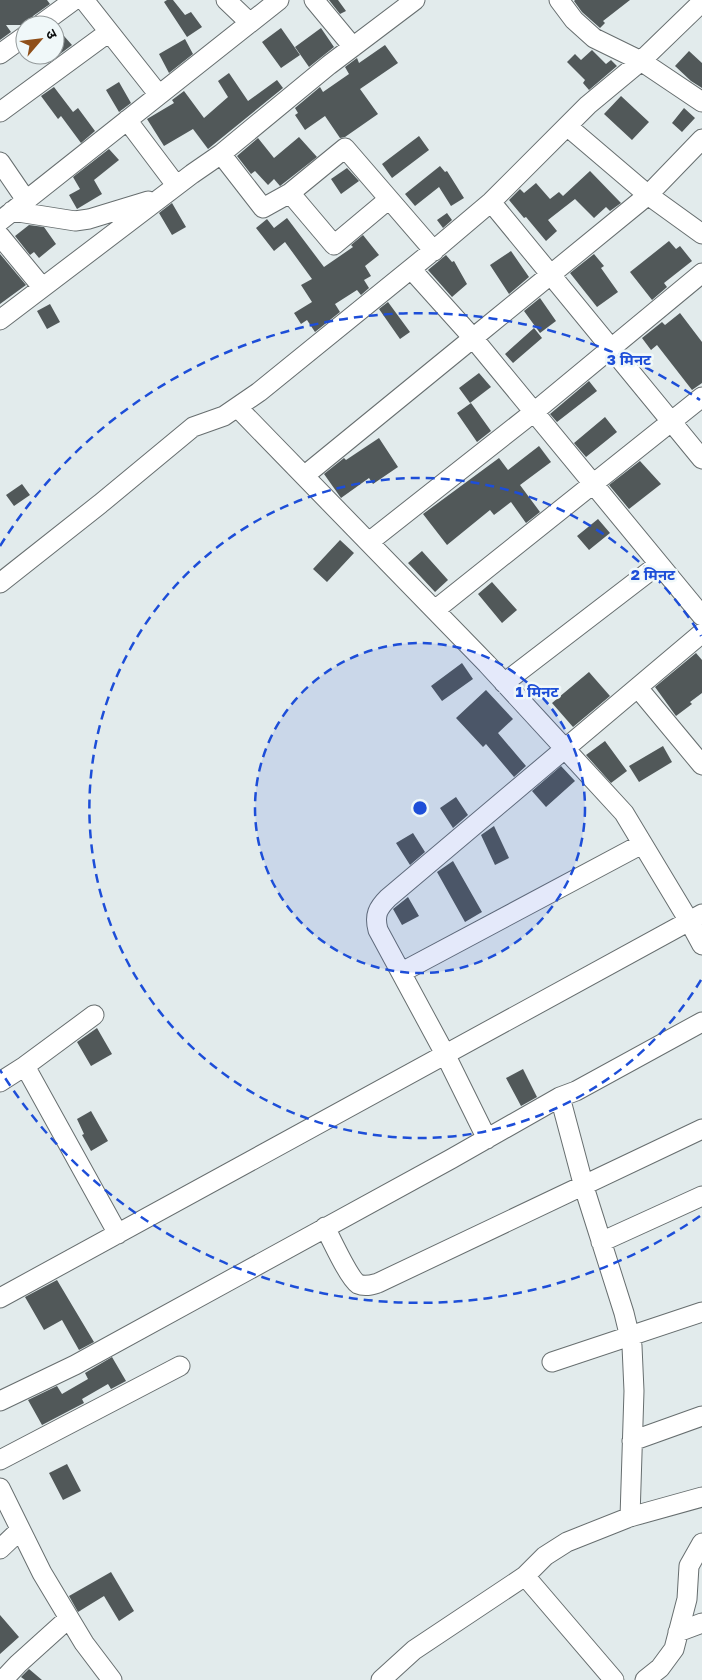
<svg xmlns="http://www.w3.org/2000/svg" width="702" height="1680" viewBox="0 0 702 1680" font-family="'Golos Text','Noto Sans Devanagari',sans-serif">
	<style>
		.building { fill: #515859 }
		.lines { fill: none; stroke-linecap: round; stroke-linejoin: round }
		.minor-casing { stroke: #676e6f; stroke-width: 21 }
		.minor { stroke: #fff; stroke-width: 19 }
		.ring { fill: none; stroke: #1d4ed8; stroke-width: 2.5; stroke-dasharray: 9 6 }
		.centre { fill: #1d4ed8; stroke: #f0f8f9; stroke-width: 2.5 }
		.ring-label { font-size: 15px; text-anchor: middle; font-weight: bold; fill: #1d4ed8; stroke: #f0f8f9; stroke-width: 5; stroke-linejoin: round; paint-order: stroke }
	</style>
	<rect width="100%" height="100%" fill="#e2ebec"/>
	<path class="building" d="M0,0h47l3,4 -17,12 -4,9h-23l5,7 -11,8z
		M167,0h6l12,15 6,-3 11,15 -15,10 -23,-35z
		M329,0h9l8,11 -6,3z
		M575,0h55l-27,21 2,2 -5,5 -18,-16 -8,-11z
		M56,27l16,18 -24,18 -8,-8h15z
		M281,28l19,27 -19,13 -19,-26z
		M321,28l13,19 -25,20 -14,-20z
		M185,39l8,15 -24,19 -10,-19z
		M385,45l13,18 -38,26 18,25 -33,23 -5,1 -15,-22 -20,14 -10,-15 3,-2 -3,-5 25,-21 3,5 26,-18 -4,-7 12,-9 2,5z
		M592,50l14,14 5,-4 6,6 -28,24 -6,-7 2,-3 -18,-18 8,-8 6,6z
		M689,51l13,12v25l-11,-7 -16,-15z
		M229,73l19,28 29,-21 6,8 -75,61 -15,-20 -29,17 -17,-27 27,-16 -2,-3 12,-9 20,27 24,-21 -10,-16z
		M119,82l12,21 -12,9 -13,-22z
		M54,87l19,25 5,-4 17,23 -14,12 -20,-27 -3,3 -17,-23z
		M621,96l28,26 -17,18 -28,-26z
		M684,108l11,10 -13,14 -10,-9z
		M419,136l10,14 -37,28 -10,-14z
		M299,137l18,20 -37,29 -6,-7 -6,6 -13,-14 -4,3 -14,-18 21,-18 16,20z
		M109,149l10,11 -25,20 8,14 -25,15 -8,-14 11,-6 -7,-12z
		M440,166l5,6 2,-1 17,27 -13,8 -12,-19 -24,19 -10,-12z
		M347,168l12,13 -18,13 -10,-15z
		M590,171l31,32 -11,8 -4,-4 -12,11 -19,-19 -27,21 9,11 -11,10 -20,-24 -2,1 -15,-18 11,-11 4,4 12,-10 14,16 9,-7 4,4z
		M172,203l14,24 -14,8 -13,-22z
		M447,213l5,7 -9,8 -6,-8z
		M287,218l37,49 29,-20 -2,-2 12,-10 16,20 -14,11 6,10 -7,4 5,8 -8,7 -4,-5 -22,14 5,8 -25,20 -8,-12 -6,4 -7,-11 18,-11 -11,-17 11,-6 -27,-37 -11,9 -18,-23 11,-9 7,9z
		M29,225l15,2 12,17 -17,14 -5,-6 -4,3 -15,-19z
		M669,241l7,8 4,-3 12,15 -28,22 3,4 -15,13 -22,-28z
		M511,251l18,26 -20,17 -19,-29z
		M0,254l26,31 -26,19z
		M594,254l10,12 -3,2 17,24 -21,15 -27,-34z
		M446,255l6,7 2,-1 13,23 -15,13 -24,-27z
		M540,298l16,23 -16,12 -16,-22z
		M388,302l22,30 -10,7 -21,-30z
		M50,304l10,18 -13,7 -10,-18z
		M680,313l22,29v41l-10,7 -35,-45 -6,5 -9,-12 20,-16 3,3z
		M534,328l8,10 -29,25 -8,-9z
		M479,373l12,14 -21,16 -11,-15z
		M589,381l8,10 -40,31 -7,-8z
		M471,403l20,28 -14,11 -20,-29z
		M605,417l12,15 -31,25 -12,-14z
		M379,438l19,29 -25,17 -4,-6 -28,20 -17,-24 20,-16 2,2z
		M539,446l12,16 -31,23 20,27 -14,11 -15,-21 -17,13 -4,-5 -43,35 -24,-31 76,-56 9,12z
		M640,461l21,23 -32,25 -20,-24z
		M22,484l8,11 -16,11 -8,-11z
		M598,519l12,14 -21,17 -12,-14z
		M340,540l14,13 -27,29 -14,-13z
		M422,551l26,29 -13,12 -27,-29z
		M492,582l25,28 -15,13 -24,-29z
		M696,653l6,7v33l-12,9 2,2 -16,12 -21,-29z
		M462,663l11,16 -31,22 -11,-15z
		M589,672l21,24 -37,31 -21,-24z
		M486,690l27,29 -15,14 28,33 -12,11 -28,-33 -3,3 -27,-29z
		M605,741l22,30 -16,12 -25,-28z
		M663,746l9,16 -33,20 -10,-16z
		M561,766l14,15 -29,26 -14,-16z
		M456,797l12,18 -15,13 -13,-20z
		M494,826l15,32 -14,7 -14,-30z
		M413,833l12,19 -15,13 -14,-22z
		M453,861l29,51 -17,10 -28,-50z
		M408,897l11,19 -17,9 -9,-16z
		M97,1028l15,26 -21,12 -14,-24z
		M523,1069l14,28 -16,9 -15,-28z
		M91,1111l17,30 -17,10 -9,-16 2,-1 -7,-15z
		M57,1280l37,62 -15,8 -17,-30 -18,10 -19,-33z
		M112,1357l14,24 -15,8 -3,-5 -26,15 2,4 -42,22 -14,-25 29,-14 5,8 26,-15 -3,-6z
		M67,1464l14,27 -18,9 -14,-27z
		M111,1572l23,39 -15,10 -15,-25 -26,16 -9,-16z
		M0,1615l19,22 -19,17z
		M29,1669l13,11h-17l-4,-3z"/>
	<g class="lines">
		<defs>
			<path id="minor" d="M84,0l75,95
				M226,0l24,23
				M314,0l39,47
				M559,0l15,20 20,18 47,23 61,41
				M40,25l34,-25
				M0,54l25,-18
				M0,112l109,-80
				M127,120l49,65
				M702,139l-54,56 54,39
				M221,154l42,54 27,-15 55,-45 89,103
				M0,162l26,38
				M290,193l44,52 55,-46
				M491,202l211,257
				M12,211l63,10 14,-2 59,-18
				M0,221l279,-221
				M0,236l42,51
				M411,269l62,69 175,-143 -81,-69
				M0,320l192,-146 29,-20 108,-89 86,-65
				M237,407l250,257 137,149 65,108 13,24
				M304,476l169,-138 229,278
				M369,542l165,-130 168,-139
				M0,583l100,-79 93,-77 31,-11 35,-24 180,-146 52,-44 97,-97 53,-44 61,-59
				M435,610l267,-213
				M504,683l155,-119
				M638,688l64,77
				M402,972l240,-128
				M25,1066l69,-51
				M0,1082l25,-16 93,168
				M560,1097l24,90 40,126 8,33 2,45 -4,126
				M487,1139l-42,-85 -67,-124c-4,-15 0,-22 10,-32l314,-265
				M325,1227c6,12 24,51 33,57 7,3 13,1 20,-1l324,-154
				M601,1242l101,-46
				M0,1298l702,-384
				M552,1362l150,-50
				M0,1401l75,-36 376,-206 109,-62 16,-6 126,-69
				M632,1441l70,-25
				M0,1460l180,-94
				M0,1488l42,85 42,70 28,37
				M0,1549l20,-19
				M525,1576l89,104
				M678,1632l24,-9
				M3,1680l15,-16 51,-46
				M381,1680l33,-30 111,-74 20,-20 22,-14 63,-25 72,-20
				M645,1680l15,-12 14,-19 13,-50 2,-33 13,-23"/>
		</defs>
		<use href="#minor" class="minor-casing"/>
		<use href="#minor" class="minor"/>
	</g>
	<circle cx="420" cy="808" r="165" fill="#1d4ed8" fill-opacity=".12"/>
	<g class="ring">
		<circle cx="420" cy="808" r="165"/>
		<path d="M701 980A330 330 0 1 1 701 636"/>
		<path d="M700 1216A495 495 0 0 1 0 1070M0 546A495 495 0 0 1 700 400"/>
	</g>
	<circle cx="420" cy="808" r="8" class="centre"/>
	<g class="ring-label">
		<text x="629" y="365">3 मिनट</text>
		<text x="653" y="580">2 मिनट</text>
		<text x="537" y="697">1 मिनट</text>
	</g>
	<g transform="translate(40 40) rotate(62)"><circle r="24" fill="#f0f8f9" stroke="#949a9b"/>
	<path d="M0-4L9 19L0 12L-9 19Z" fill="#8f4f19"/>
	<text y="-8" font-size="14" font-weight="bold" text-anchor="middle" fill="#0a0d0d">उ</text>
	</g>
</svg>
